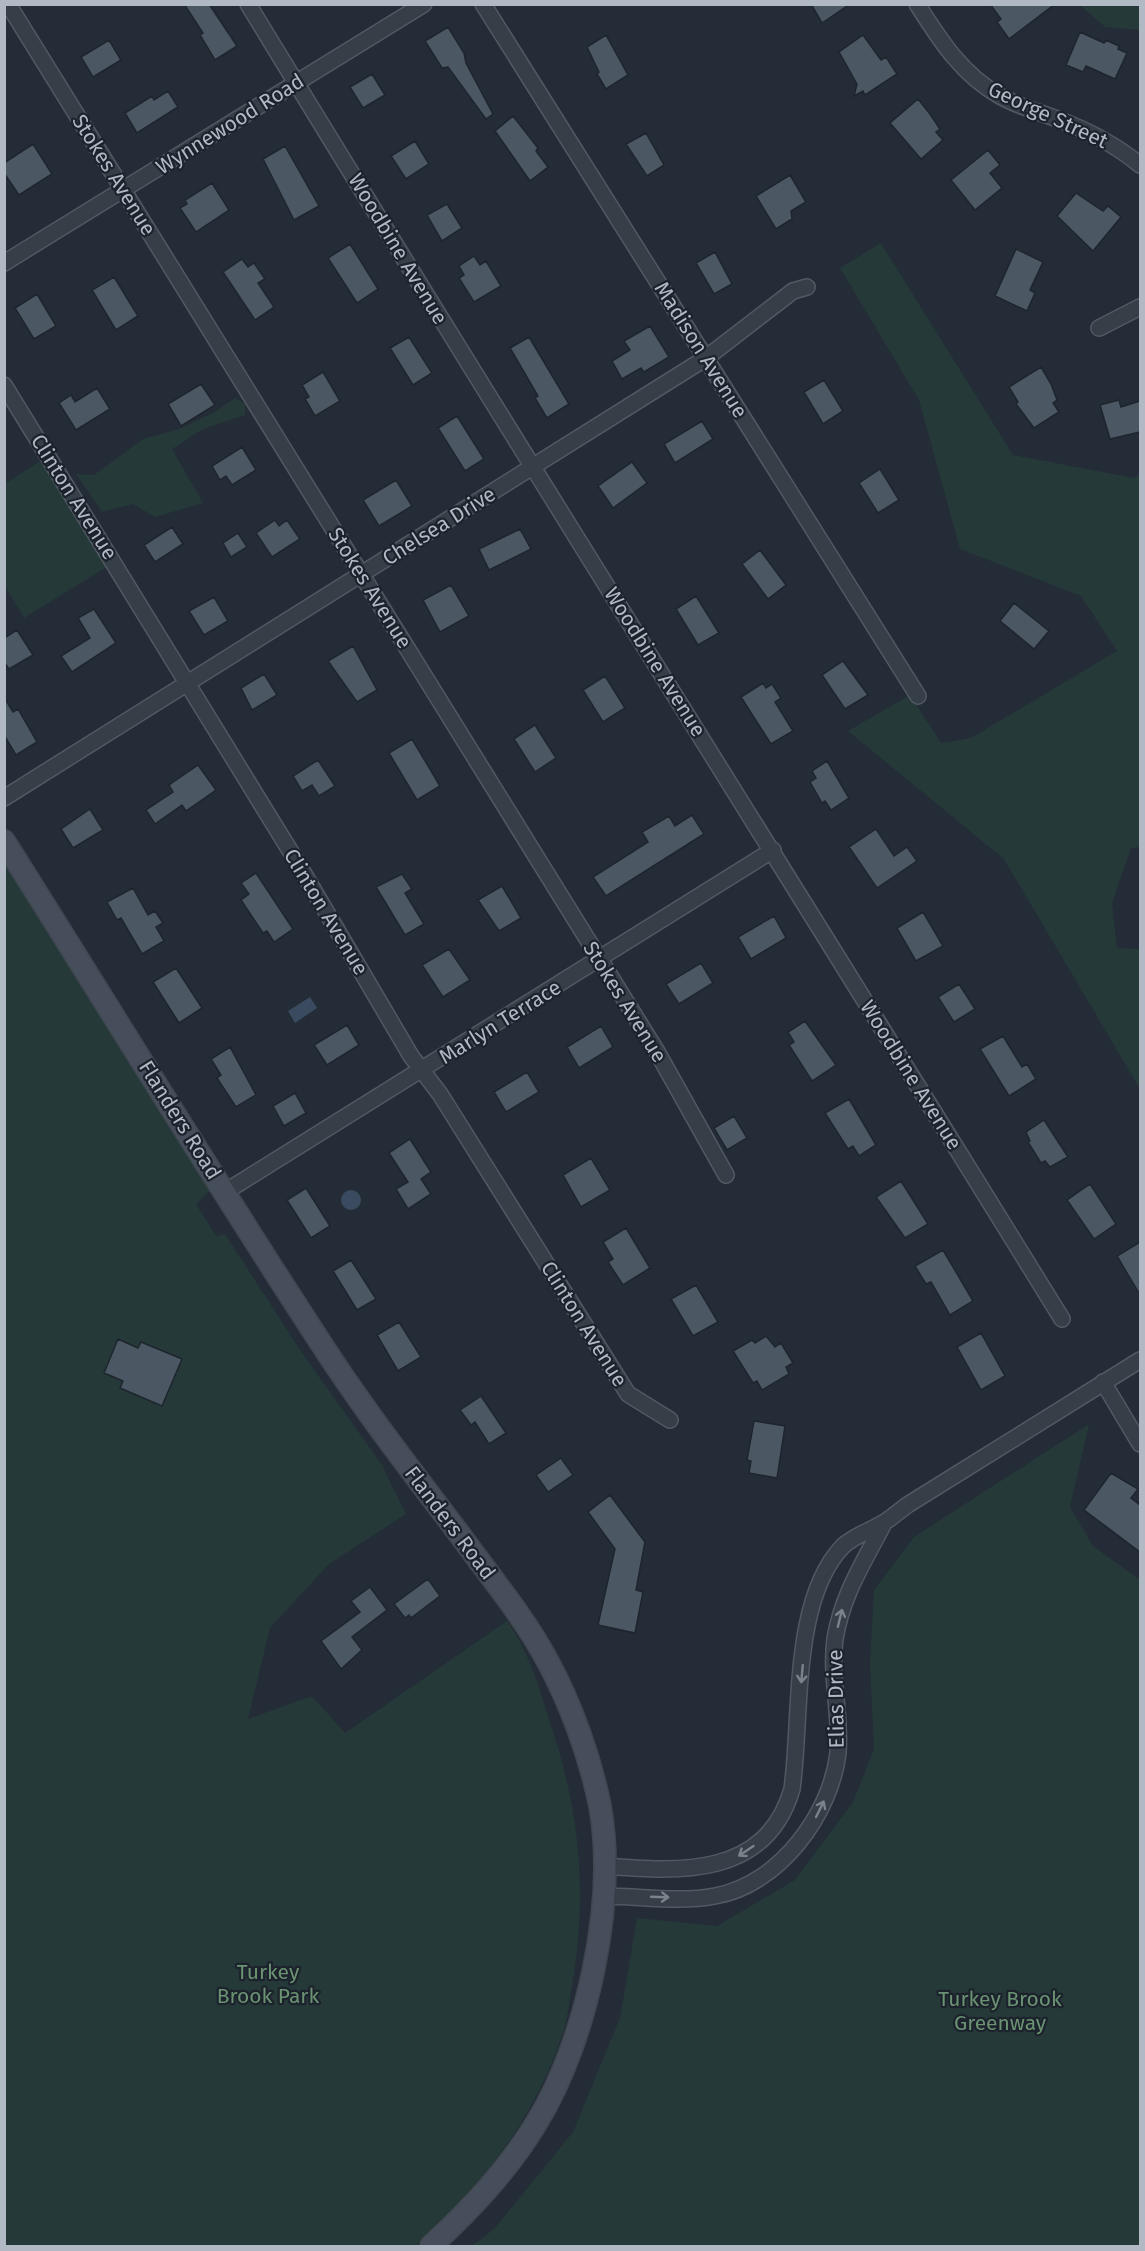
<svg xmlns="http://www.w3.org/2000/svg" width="1145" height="2251" viewBox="0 0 1145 2251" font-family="'Fira Sans',sans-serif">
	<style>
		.green { fill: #263939 }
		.water { fill: #3a4b5f }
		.building { fill: #4b5762; stroke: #1e252e; stroke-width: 1.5 }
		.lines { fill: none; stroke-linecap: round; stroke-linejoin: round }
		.minor-casing { stroke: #515962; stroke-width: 18 }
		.secondary-casing { stroke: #404751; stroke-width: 24 }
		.minor { stroke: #363e47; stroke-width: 15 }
		.secondary { stroke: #454e5a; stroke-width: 21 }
		.oneway { stroke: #7a828c }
		.labels { text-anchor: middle; stroke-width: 4.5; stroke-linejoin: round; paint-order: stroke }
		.street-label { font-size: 21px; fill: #b1b9c4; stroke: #1c232c }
		.park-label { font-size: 21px; fill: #6b9272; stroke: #1c232c }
	</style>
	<rect width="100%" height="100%" fill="#232c37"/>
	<path class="green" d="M1080,5h60v25l-35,-3z
		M881,243l132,212 121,23 6,-4v373l-9,1 -19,55 5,45 23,1v140l-136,-230 -156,-128 62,-36 31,48 30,-5 146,-87 -36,-55 -121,-47 -41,-149 -79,-132z
		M235,398l10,6v11l-42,14 -31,20 31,54 -48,14 -22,-13 -31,8 -26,-38 18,1 49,-36 36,-10 34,-16z
		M42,460l66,106 -84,52 -19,-32v-102z
		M4,859l208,330 -16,15 20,32 9,-2 75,116 82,115 24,49 -77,50 -59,64 -22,91 64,-23 33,37 162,-112c24,33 35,76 47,114 27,84 33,164 18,251 -3,16 -4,34 -10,50 -27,81 -83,154 -146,210h-411z
		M1089,1424l-19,83 23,39 47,34v666h-668l23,-18 78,-96 47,-114 17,-100 80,8 78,-46 58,-78 21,-53 -4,-86 4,-73 40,-53z"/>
	<path class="water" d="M310,997l7,11 -22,15 -7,-12z
		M341 1200a10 10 0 1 1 20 0a10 10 0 1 1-20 0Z"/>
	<path class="building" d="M184,4h25l28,42 -22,14 -15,-25 3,-2z
		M811,4h39l-28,19z
		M990,4h65l-46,35 -12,-17 4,-3z
		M448,27l16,26 2,10 27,51 -7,5 -38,-52 -6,1 -17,-27z
		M1080,32l24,11 2,-3 13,6 -1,3 9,4 -12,26 -29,-13 -3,6 -17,-7z
		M606,35l22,40 -22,14 -9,-15 2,-2 -12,-25z
		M863,35l18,25 5,-3 11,17 -32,21 -2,-4 -9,5 3,-12 -18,-32z
		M109,40l12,20 -28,17 -12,-20z
		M372,74l13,21 -22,13 -13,-21z
		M168,91l10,16 -41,26 -12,-20 27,-17 2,4z
		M918,99l12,15 10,15 -4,3 7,8 -22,19 -31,-36z
		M513,116l25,32 -2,3 12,16 -18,14 -35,-50z
		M646,133l18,32 -17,11 -21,-32z
		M415,141l14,23 -23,15 -15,-23z
		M33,144l19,30 -33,21 -15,-22v-10z
		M285,146l34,60 -25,14 -31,-61z
		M988,150l12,15 -10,8 12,15 -27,22 -24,-30z
		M790,175l16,27 -15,9 1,8 -16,10 -20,-33z
		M212,183l17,27 -33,22 -16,-24 7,-4 -2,-4z
		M1076,193l27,18 5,-5 13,11 -28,34 -36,-35z
		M447,204l15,24 -20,13 -15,-26z
		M350,244l28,45 -21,14 -29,-45z
		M1016,249l27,13 -13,28 5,3 -8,18 -32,-15z
		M715,252l17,32 -18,10 -18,-31z
		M474,256l6,9 6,-4 15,25 -27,16 -15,-24 5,-3 -5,-9z
		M242,259l6,8 6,-4 11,16 -7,4 16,24 -19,13 -32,-48z
		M114,277l24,39 -22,14 -24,-40z
		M37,294l19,32 -22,13 -19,-31z
		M650,326l19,31 -25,15 -3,-4 -19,11 -10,-18 18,-11 -6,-9z
		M409,337l23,36 -19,12 -23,-37z
		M529,337l40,67 -22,14 -12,-20 3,-2 -28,-48z
		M1041,367l10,17 6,16 -4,3 6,9 -25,16 -18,-24 2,-2 -9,-15z
		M323,372l17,29 -25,15 -10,-17 4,-2 -7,-12z
		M824,380l19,31 -20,13 -19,-32z
		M201,384l14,21 -34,21 -13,-22z
		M97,388l13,21 -34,21 -17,-27 12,-8 4,7z
		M1119,400l2,7 19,-6v31l-30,7 -10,-34z
		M457,416l27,43 -19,12 -27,-43z
		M702,421l11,18 -38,24 -11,-19z
		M242,447l14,23 -24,15 -6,-9 -6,4 -8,-14z
		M632,462l15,21 -34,25 -15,-22z
		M880,469l19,31 -21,13 -19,-30z
		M396,480l16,26 -33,20 -16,-26z
		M275,520l4,6 8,-6 13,19 -28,18 -16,-24z
		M172,527l11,17 -28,18 -11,-17z
		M520,529l11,20 -42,21 -10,-21z
		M238,533l9,14 -16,10 -8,-14z
		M760,550l26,35 -18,14 -26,-35z
		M451,585l18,31 -29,16 -17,-32z
		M696,596l23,37 -21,12 -22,-36z
		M214,597l14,24 -24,14 -15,-24z
		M1014,603l35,28 -15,18 -34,-28z
		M94,609l22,34 -44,29 -11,-16 29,-18 -12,-20z
		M17,630l16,25 -24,14 -5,-7v-24z
		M353,646l24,44 -20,12 -29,-41z
		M843,661l25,34 -23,14 -23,-34z
		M264,674l13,21 -25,15 -11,-22z
		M605,676l20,32 -22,14 -20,-32z
		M763,683l3,5 6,-4 9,14 -6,4 18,29 -22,13 -30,-47z
		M4,697l9,15 5,-3 19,33 -21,13 -12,-20z
		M535,725l21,33 -21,14 -21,-33z
		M412,739l28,47 -23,14 -28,-47z
		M318,760l17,26 -16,10 -7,-11 -10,6 -9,-15z
		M827,761l22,37 -18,12 -6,-9 -3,2 -12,-21 6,-4 -4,-7z
		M198,765l18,25 -30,21 -4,-6 -27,19 -9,-14 27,-18 -4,-7z
		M90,809l13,21 -30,18 -12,-19z
		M692,815l12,19 -98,62 -13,-19 55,-35 -6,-10 27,-16 6,10z
		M876,829l18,27 13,-9 10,14 -40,27 -28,-41z
		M256,873l37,56 -19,13 -7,-11 -4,2 -22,-33 8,-6 -8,-11z
		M402,874l10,15 -7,4 19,31 -19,11 -29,-48z
		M502,886l19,32 -22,13 -21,-31z
		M133,888l15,27 7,-4 8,12 -7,4 8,14 -22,13 -21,-36 -4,2 -10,-18z
		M923,912l20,34 -27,15 -19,-33z
		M774,916l12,22 -35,21 -13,-22z
		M449,949l21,31 -27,17 -21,-32z
		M701,963l12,20 -34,21 -13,-20z
		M176,968l26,40 -23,15 -26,-41z
		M959,984l16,25 -21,13 -16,-25z
		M805,1021l31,44 -24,16 -23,-36 5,-3 -6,-10z
		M347,1025l12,20 -32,20 -13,-20z
		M601,1026l12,21 -34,21 -12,-21z
		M1003,1036l19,31 5,-3 9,15 -27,17 -29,-47z
		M230,1047l26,48 -20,12 -19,-29 4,-3 -10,-16z
		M527,1072l12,20 -33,20 -12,-20z
		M295,1093l11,20 -22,13 -11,-20z
		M849,1099l27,46 -17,11 -6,-10 -5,3 -23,-36z
		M734,1116l13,22 -20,12 -13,-22z
		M1044,1120l24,37 -18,10 -5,-6 -4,2 -13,-21 2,-1 -4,-9z
		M410,1139l21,33 -10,7 10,15 -23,15 -12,-20 12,-7 -19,-29z
		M591,1158l19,32 -29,17 -18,-32z
		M901,1181l27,43 -23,14 -29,-41z
		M1090,1184l26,40 -22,15 -27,-39z
		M306,1188l24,38 -19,12 -24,-38z
		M626,1228l24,40 -27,17 -15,-23 5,-3 -10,-17z
		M1140,1242v53l-23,-39z
		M943,1250l30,51 -23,14 -19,-33 -5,2 -11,-18z
		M351,1260l25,39 -19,11 -24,-39z
		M696,1285l22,37 -25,14 -22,-37z
		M399,1322l22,35 -23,14 -21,-36z
		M981,1333l24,43 -24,14 -24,-43z
		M766,1336l9,11 6,-4 12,20 -7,4 3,7 -27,16 -5,-9 -4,2 -20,-32 19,-11 3,3z
		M118,1339l20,9 3,-6 41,17 -20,47 -42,-18 3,-7 -19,-8z
		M481,1396l25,37 -17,11 -14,-22 -4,3 -11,-15z
		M754,1421l31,5 -8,52 -28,-5 2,-12 -4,-1z
		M561,1458l12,17 -25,17 -12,-17z
		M1111,1473l27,16 -7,9 9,7v47l-56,-42z
		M610,1495l35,47 -9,48 7,2 -8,41 -37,-8 17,-76 -27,-37z
		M428,1579l12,17 -29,22 -2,-3 -4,3 -11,-14z
		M370,1587l17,23 -35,27 10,13 -21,19 -20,-28 39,-29 -9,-11z"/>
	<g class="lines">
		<defs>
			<path id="minor" d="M8,4l648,1046 70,125
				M248,4c268,441 544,877 814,1315
				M483,4l435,692
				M917,4c23,36 45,71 83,92 19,11 40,16 60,24 29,11 57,26 80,45
				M4,263l420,-259
				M1099,328l41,-21
				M4,385l293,477 114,194 29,38 188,300 42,26
				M4,798l702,-440 87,-67 14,-4
				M225,1192l548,-342
				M1103,1382l37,62
				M604,1866c76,6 162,12 188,-77 10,-72 -1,-189 51,-243 12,-11 27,-15 40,-23 9,-5 17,-13 26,-19l231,-144
				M602,1896c37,0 77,7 113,0 64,-11 116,-82 123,-143 3,-38 -8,-76 -3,-114 7,-44 29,-77 49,-116"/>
			<path id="secondary" d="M4,841c108,171 213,344 324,513 42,64 89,124 135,185 29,40 61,78 84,121 24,44 43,97 53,146 17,96 -13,234 -63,316 -29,48 -66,87 -106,124"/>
		</defs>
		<use href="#minor" class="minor-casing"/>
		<use href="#secondary" class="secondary-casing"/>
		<use href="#minor" class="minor"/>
		<use href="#secondary" class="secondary"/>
	</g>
	<defs><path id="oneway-shaft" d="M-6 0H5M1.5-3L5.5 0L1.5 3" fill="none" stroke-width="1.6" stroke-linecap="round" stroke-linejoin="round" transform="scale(1.5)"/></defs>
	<g class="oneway">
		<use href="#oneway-shaft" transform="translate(840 1618) rotate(-76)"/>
		<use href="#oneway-shaft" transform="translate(802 1674) rotate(95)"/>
		<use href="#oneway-shaft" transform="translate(820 1809) rotate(-64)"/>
		<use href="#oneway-shaft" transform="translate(746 1851) rotate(146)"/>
		<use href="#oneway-shaft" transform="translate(660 1897) rotate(2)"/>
	</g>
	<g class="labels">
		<g class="street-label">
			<text transform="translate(1048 115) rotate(25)" y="7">George Street</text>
			<text transform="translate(230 124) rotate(-32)" y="7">Wynnewood Road</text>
			<text transform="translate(114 175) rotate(58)" y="7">Stokes Avenue</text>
			<text transform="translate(398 249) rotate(59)" y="7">Woodbine Avenue</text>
			<text transform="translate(701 350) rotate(58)" y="7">Madison Avenue</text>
			<text transform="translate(74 497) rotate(58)" y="7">Clinton Avenue</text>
			<text transform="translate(439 526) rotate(-32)" y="7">Chelsea Drive</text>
			<text transform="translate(370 588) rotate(58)" y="7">Stokes Avenue</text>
			<text transform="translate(655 662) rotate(58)" y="7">Woodbine Avenue</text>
			<text transform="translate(326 912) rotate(59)" y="7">Clinton Avenue</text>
			<text transform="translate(625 1002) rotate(58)" y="7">Stokes Avenue</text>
			<text transform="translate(500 1022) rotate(-32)" y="7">Marlyn Terrace</text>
			<text transform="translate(911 1075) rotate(58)" y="7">Woodbine Avenue</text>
			<text transform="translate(180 1120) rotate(58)" y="7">Flanders Road</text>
			<text transform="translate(584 1324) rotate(58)" y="7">Clinton Avenue</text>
			<text transform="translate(450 1523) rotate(53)" y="7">Flanders Road</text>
			<text transform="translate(836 1699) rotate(-91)" y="7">Elias Drive</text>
		</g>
		<g class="park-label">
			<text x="268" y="1979">Turkey<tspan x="268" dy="24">Brook Park</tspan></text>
			<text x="1000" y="2006">Turkey Brook<tspan x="1000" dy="24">Greenway</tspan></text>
		</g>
	</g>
	<rect width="1145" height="2251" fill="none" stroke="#b1b9c4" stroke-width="12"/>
</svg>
